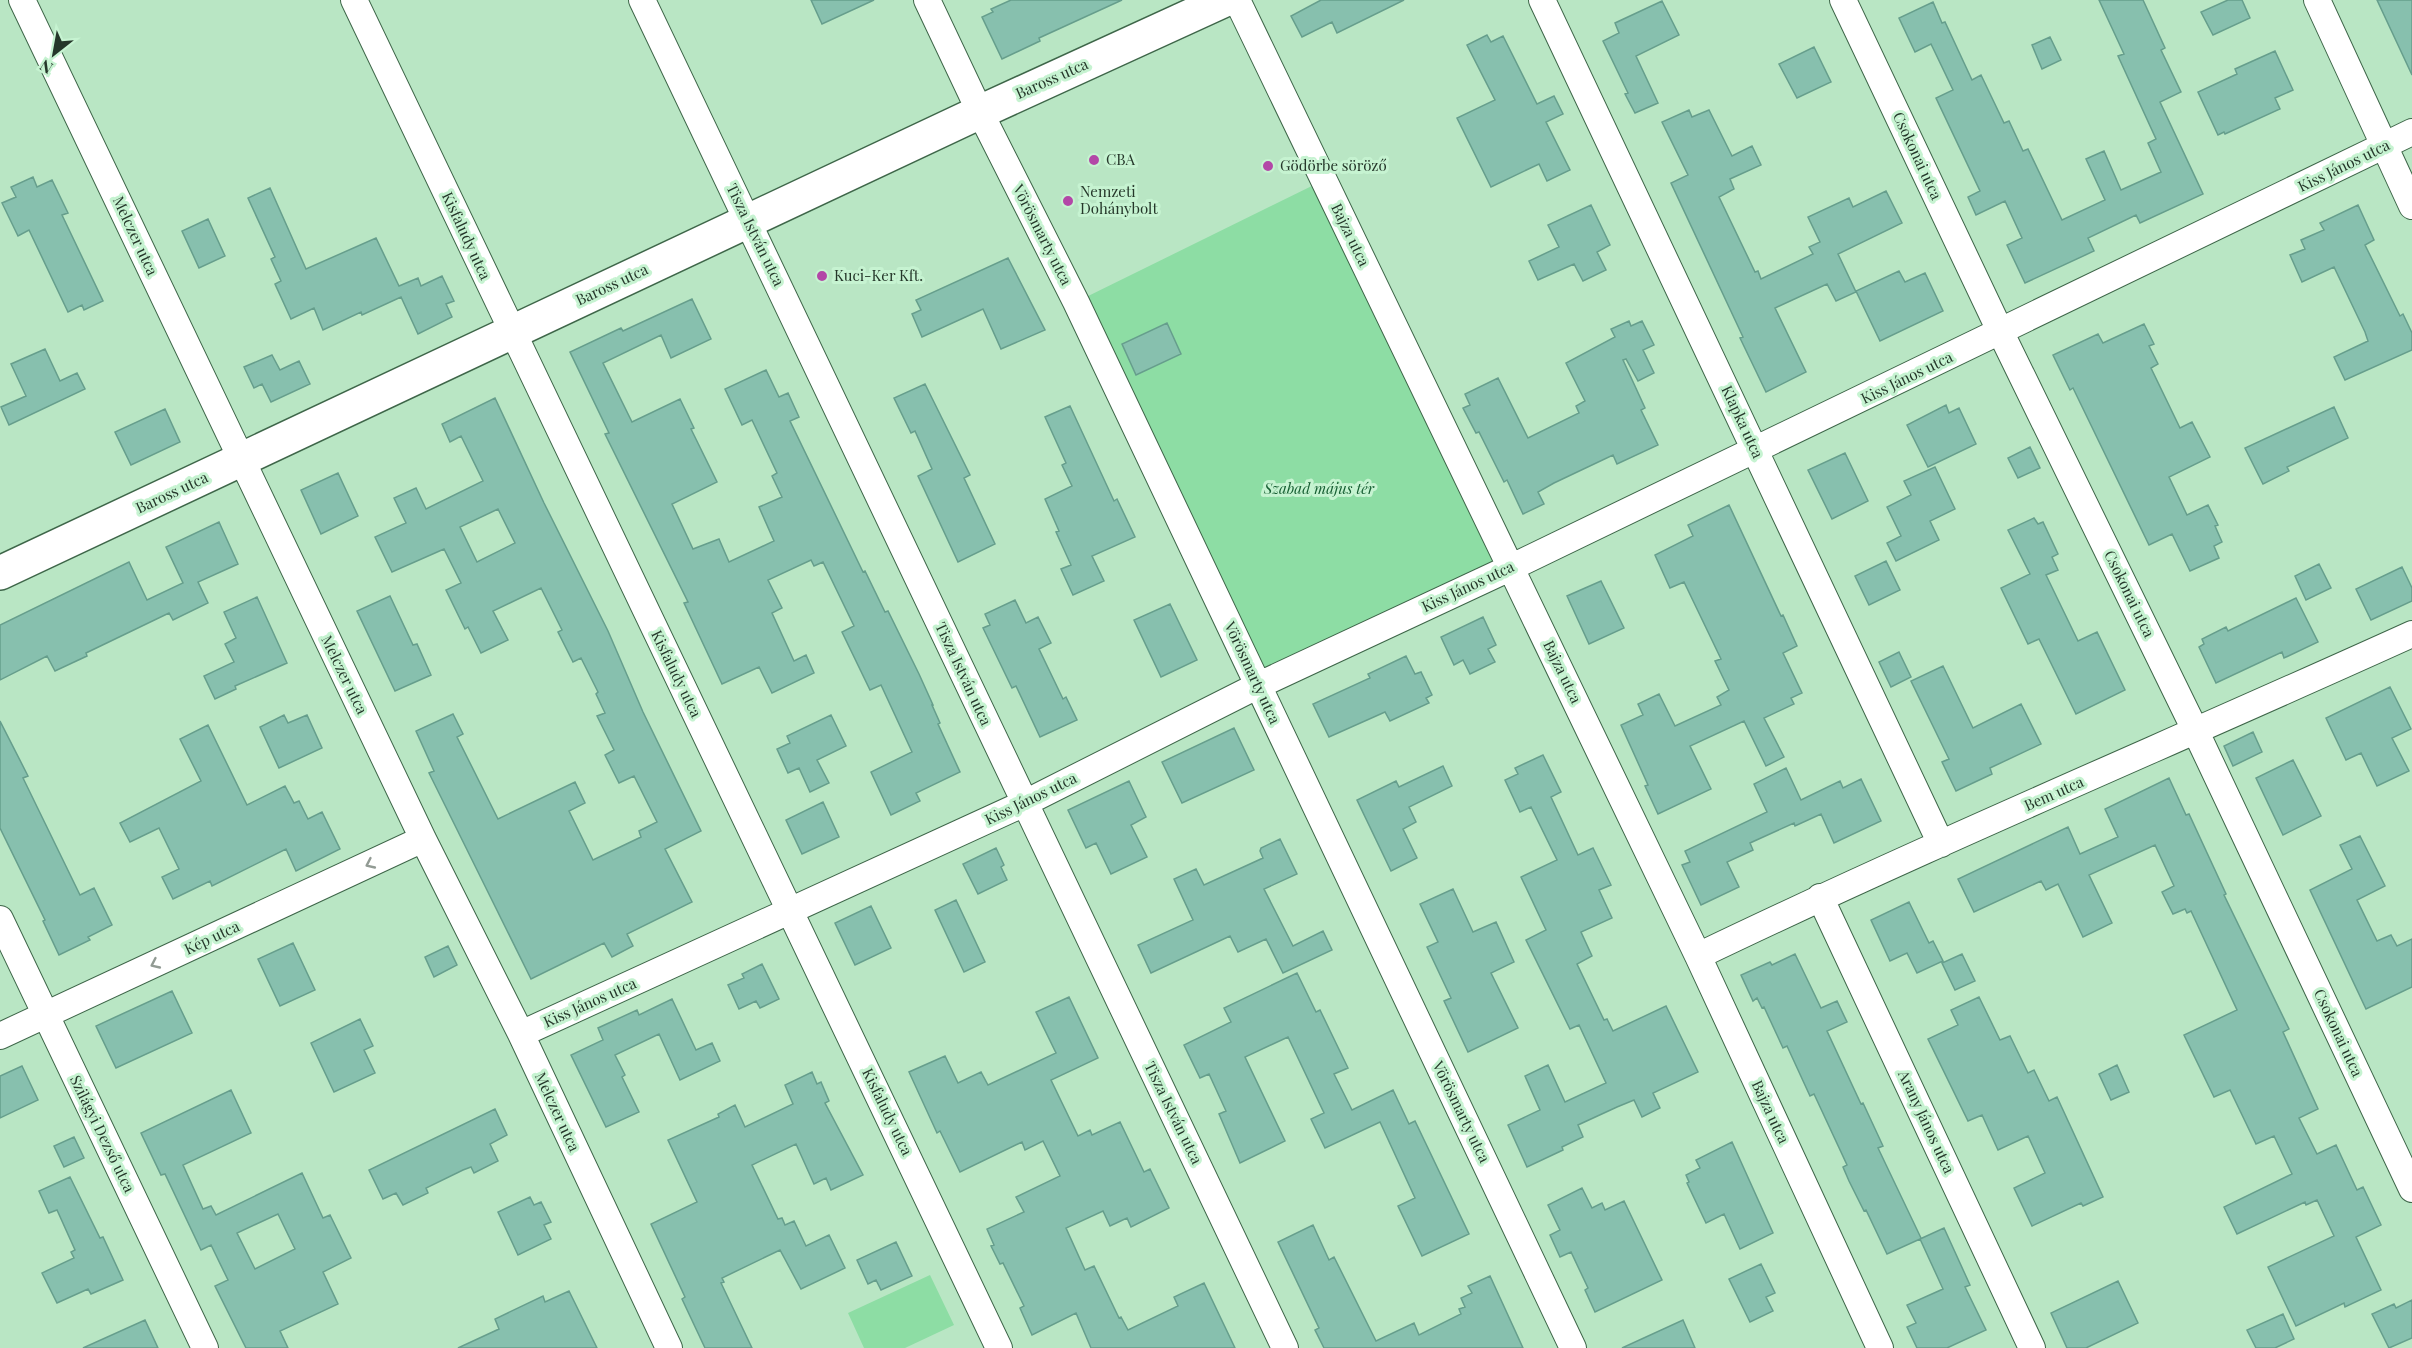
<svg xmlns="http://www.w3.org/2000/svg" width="2412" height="1348" viewBox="0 0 2412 1348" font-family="'Playfair Display',serif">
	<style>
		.green { fill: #8ddda4 }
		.building { fill: #87c0ae; stroke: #669e8c; stroke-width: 1.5; fill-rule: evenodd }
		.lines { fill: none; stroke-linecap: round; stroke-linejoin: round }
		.street-casing { stroke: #3e6649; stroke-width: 28 }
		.secondary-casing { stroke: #3e6649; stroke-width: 36 }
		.street { stroke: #fff; stroke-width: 26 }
		.secondary { stroke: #fff; stroke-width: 33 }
		.oneway { stroke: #929b94 }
		.poi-dot { fill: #b347a7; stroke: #c6f3d1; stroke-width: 2 }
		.labels { text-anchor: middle; stroke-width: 6; stroke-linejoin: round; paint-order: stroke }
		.street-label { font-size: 15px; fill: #25372a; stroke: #c6f3d1 }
		.poi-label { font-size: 15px; fill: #25372a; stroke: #c6f3d1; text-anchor: start }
		.park-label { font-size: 15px; font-style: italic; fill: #165e32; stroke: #c6f3d1 }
	</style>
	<rect width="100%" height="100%" fill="#b9e6c4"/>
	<path class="green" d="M1324,180l188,387 -255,119 -181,-384z
		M930,1275l24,50 -49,23h-41l-16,-35z"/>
	<path class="building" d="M811,0h63l-52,24z
		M1011,0h111l-83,38 1,3 -38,18 -20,-42 11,-5 -2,-3z
		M1321,0h83l-67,33 -5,-11 -30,15 -11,-21z
		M2099,0h44l22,48 -4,2 20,42 -21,10 43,92 -63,29 -4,-8 -48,23 6,13 -69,32 -18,-38 15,-7 -17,-37 -29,14 -8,-18 12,-6 -44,-93 17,-8 -22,-46 -16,8 -16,-34 34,-16 9,21 3,-1 27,58 9,-5 23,48 5,-2 14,30 5,-2 34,71 43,-20 -19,-41 18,-8 17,39 40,-18 -13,-29 8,-4 -38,-83 6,-2z
		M2228,0h14l8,18 -37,17 -12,-23z
		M2377,0h35v75z
		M1662,1l17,34 -43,21 22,47 -23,10 -10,-19 3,-1 -25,-52 16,-8 -4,-10z
		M1487,35l4,7 12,-6 34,68 17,-8 9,18 -17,8 24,48 -23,11 -8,-17 -48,23 -34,-69 38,-18 -28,-55z
		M2050,37l11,23 -19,9 -10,-24z
		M1814,47l17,35 -34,16 -18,-34z
		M2275,51l18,39 -18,8 5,11 -55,25 -1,-2 -6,3 -20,-43 39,-18 -2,-5z
		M1689,110l3,7 17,-7 23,46 20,-10 9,19 -31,14 4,10 -15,8 36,75 3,-1 3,8 52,-25 -4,-7 11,-5 -12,-25 41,-19 4,9 33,-16 16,32 -64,31 18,38 -20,9 -9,-17 -52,24 31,64 -40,20 -26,-54 3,-1 -72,-154 17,-8 -26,-53z
		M33,177l4,10 15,-7 16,33 -6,2 41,86 -19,9 -2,-5 -14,7 -39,-82 -11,6 -16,-33 14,-6 -5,-10z
		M270,188l36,81 70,-31 23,48 19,-8 3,8 21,-10 12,25 -8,3 6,13 -34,17 -17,-37 -39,18 -1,-3 -38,18 -9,-22 -23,11 -16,-35 6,-3 -10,-22 4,-2 -27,-59z
		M1591,205l19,40 -13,7 9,18 -23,11 -9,-17 -36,16 -9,-19 30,-14 -11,-22z
		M2358,205l16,35 -9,5 35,71 3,-2 9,19v17l-67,30 -11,-23 34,-16 -3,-9 -31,-65 -32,15 -12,-27 15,-6 -4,-9 23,-10 -4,-7z
		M208,219l17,37 -26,12 -17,-37z
		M1008,258l37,72 -44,19 -18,-40 -61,28 -10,-23 9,-4 -5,-10z
		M1899,271l6,11 20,-9 18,38 -63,30 -24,-50z
		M692,299l19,40 -40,19 -10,-23 -58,28 29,59 48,-23 14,29 -3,1 26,53 -45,22 21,45 26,-10 10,23 45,-21 -15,-34 23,-10 -10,-21 5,-3 -25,-53 -10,5 -17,-36 41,-19 13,27 9,-4 11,24 -9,4 73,151 2,-1 20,41 3,-1 31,63 14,31h-1l8,18 -2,1 22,48 -44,21 4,8 -29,14 -20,-43 41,-20 -31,-67 -11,5 -28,-58 12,-6 -31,-64 -9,4 -3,-6 -43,20 14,28 -10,5 22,48 12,-6 8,18 -42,20 -13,-26 -37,17 -38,-81 4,-1 -83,-168 4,-1 -39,-81 51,-24 2,3z
		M1629,321l2,5 11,-5 12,24 -11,5 11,23 -16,8 -12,-22 -3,1 22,48 -4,2 17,35 -41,19 -4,-9 -59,28 -16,9 6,12 -21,10 -16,-34 -3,2 -25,-50 -3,1 -13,-25 7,-3 -5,-11 33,-16 30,60 51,-25 -3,-7 9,-5 -19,-38 49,-26 -4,-8z
		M1167,323l14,31 -45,21 -14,-31z
		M2144,324l10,20 -5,2 9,18 -7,4 29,60 12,-6 18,35 -41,20 18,38 21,-10 10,20 -3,1 7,16 -8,4 5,12 -29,13 -18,-37 -23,11 -76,-157 -3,2 -17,-35 45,-21 5,9z
		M45,349l15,32 17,-8 8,16 -76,36 -8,-18 25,-11 -15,-32z
		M272,355l8,15 19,-9 11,23 -39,18 -9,-18 -8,4 -10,-21z
		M925,384l45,91 -6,3 31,66 -37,18 -40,-86 14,-7 -17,-38 -4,2 -17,-35z
		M495,398l49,105 64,128 35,81 58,119 -36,18 27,53 -65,32 6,12 -21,11 -8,-14 -73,36 -102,-206 5,-2 -18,-40 37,-17 10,20 -6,3 41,82 77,-37 10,21 -16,8 24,49 48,-23 -2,-6 18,-9 -23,-46 -15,7 -14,-28 9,-5 -17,-34 8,-3 -9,-19 2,-2 -17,-34 -8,4 -15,-30 4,-2 -21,-42 -48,23 15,29 -27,13 -13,-26 -3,2 -19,-39 15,-7 -17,-34 -52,23 -17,-35 31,-14 -12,-25 22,-10 10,21 57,-28 -22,-45 -11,6 -8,-18zM498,509l17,34 -38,19 -17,-35z
		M1946,405l3,8 10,-5 17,36 -48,23 -21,-42z
		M1070,406l44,95 3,-2 18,38 -43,19 12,25 -31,14 -12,-26 10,-4 -15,-33 3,-1 -14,-32 27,-13 -10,-21 4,-2 -21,-46z
		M2334,407l14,31 -61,29 2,4 -26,13 -18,-36z
		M165,409l15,33 -49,23 -16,-33z
		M2030,447l10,21 -22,10 -10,-20z
		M1845,453l23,48 -36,18 -24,-49z
		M1935,467l20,42 -25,12 9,19 -43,21 -9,-18 14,-7 -14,-29 24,-12 -7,-14z
		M338,473l20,43 -37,18 -20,-44z
		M1729,505l52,111 2,-1 14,31 -14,7 19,40 -11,5 3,6 -30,14 20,39 -18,9 -22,-45 -54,25 21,43 -53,25 -13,-28 3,-1 -27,-60 22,-10 -5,-11 21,-10 16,32 46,-21 -4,-8 12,-7 -14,-29 6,-2 -37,-77 -14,6 -15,-33 38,-19 -5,-11z
		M2034,518l4,6 5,-2 15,32 -6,3 6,13 -12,5 32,66 19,-9 28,58 -49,24 -37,-75 -11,5 -27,-56 29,-14 -22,-44z
		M219,522l19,42 -40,18 10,21 -35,17 -4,-7 -83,40 1,3 -32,15 -8,-15 -47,24v-55l129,-63 18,38 36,-17 -17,-36z
		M1886,561l14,29 -31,15 -14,-29z
		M2319,564l12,24 -25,12 -11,-24z
		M2402,567l10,21v13l-41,19 -15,-31z
		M1601,581l23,47 -35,16 -22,-48z
		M390,596l23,49 4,-1 14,31 -36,16 -38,-80z
		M257,597l30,66 -52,23 1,3 -21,10 -11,-23 30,-14 -9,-18 11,-6 -12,-26z
		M2296,598l22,44 -34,16 -2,-6 -66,31 -17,-36 5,-3 -2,-5 24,-12 2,4z
		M1015,600l11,23 12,-6 13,26 -12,6 24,50 3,-2 11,23 -37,17 -24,-51 -4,2 -29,-60 7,-3 -5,-11z
		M1170,604l27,56 -36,17 -27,-57z
		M1483,617l13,28 -8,4 7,13 -25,12 -7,-14 -9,5 -13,-28z
		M1899,652l12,25 -20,10 -12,-25z
		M1406,656l9,18 6,-2 11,23 -6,3 3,5 -39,18 -5,-9 -56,25 -16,-33 57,-26 -2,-4z
		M1943,666l30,62 48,-24 20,40 -51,24 2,6 -36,17 -14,-29 7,-3 -38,-78z
		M2390,687l21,42 -19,9 17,33 -32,15 -16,-33 -15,7 -20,-42z
		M284,715l4,8 19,-8 15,33 -43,20 -19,-41z
		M831,715l15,31 -29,14 12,23 -19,9 -11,-24 -11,5 -11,-24 13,-6 -3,-7z
		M0,721l28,55 -5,2 57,117 14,-7 18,37 -24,12 2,3 -31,15 -16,-34 2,-1 -45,-92z
		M208,725l39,80 38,-19 9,17 5,-2 9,18 14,-7 18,37 -44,22 -10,-22 -74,37 -2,-5 -37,18 -11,-22 17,-8 -20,-41 -29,14 -10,-19 81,-42 -21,-42z
		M1234,728l20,42 -72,33 -20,-41z
		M2253,732l9,20 -29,14 -9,-20z
		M1543,755l18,37 -10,5 27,58 15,-7 18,37 -12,5 13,28 -31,14 11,24 -15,8 27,56 3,-1 6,12 53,-25 32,66 -45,21 7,15 -18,9 -8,-17 -17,7 -39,18 5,12 -21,10 1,3 -36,17 -19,-42 32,-15 -15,-34 23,-11 17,37 41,-19 -27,-58 -9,4 -44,-89 20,-10 -25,-53 36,-17 -26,-53 -11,5 -15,-32 13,-6 -3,-6z
		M2293,760l28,56 -38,19 -27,-57z
		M1443,766l9,20 -43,21 7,15 -13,7 14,29 -26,13 -34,-71 39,-19 3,6z
		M1786,768l15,32 39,-19 3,7 18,-9 20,42 -47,22 -13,-29 -26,12 -1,-3 -44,20 3,7 -26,12 12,25 -38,18 -19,-40 8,-3 -5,-11 82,-39 -13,-28z
		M2169,778l17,37 3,-1 37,80 -2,1 65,134 -6,3 35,77 -19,9 18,36 19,-9 21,45 6,-3 18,38 -25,12 25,53 -36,17 -1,-4 -48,23 -28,-59 66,-31 -17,-36 -11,5 -1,-3 -68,32 -13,-27 68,-33 -18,-38 -18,8 -26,-54 -16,7 -30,-62 53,-25 -46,-99 -4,2 -2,-4 -12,5 -11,-22 12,-6 -19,-41 -66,30 23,48 -29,14 -25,-53 -12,6 -5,-9 -67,31 -16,-33 110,-52 12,27 38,-17 -13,-28z
		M1129,781l17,36 -15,8 16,32 -36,17 -15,-31 -10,5 -18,-38z
		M823,802l16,35 -37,17 -16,-34z
		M2360,836l25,50 -28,14 20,41 14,-6 6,11 15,-7v48l-46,22 -56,-119 42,-21 -12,-24z
		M1280,839l17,35 -33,15 29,57 30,-15 9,19 -49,23 -17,-34 -28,13 -8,-16 -79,37 -13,-28 55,-25 -19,-41 22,-10 8,16 59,-27 -3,-7 1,-3z
		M996,848l8,17 -3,2 6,13 -29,14 -15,-30z
		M1453,889l20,43 23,-10 18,40 -23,11 27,55 -50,24 -24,-51 7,-3 -24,-51 11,-5 -18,-38z
		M956,900l29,62 -21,10 -29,-62z
		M1909,902l20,41 4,-2 10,20 -26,12 -10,-20 -17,8 -19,-41z
		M871,906l20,42 -36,17 -20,-42z
		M293,943l22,47 -35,16 -22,-47z
		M448,946l9,19 -23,12 -9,-20z
		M1795,954l26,54 16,-7 10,21 -20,9 34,73 2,-1 20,43 -5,2 43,90 -1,1 24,-11 26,57 -5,2 21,43 -39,18h-30l-10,-21 9,-4 -9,-18 36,-16 -23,-50 -33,15 -21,-44 -2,1 -15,-30 -6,-14 4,-2 -33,-71 -4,2 -23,-50 -4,2 -19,-41 -2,1 -5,-10 -4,3 -12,-26 29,-13 2,3z
		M1962,954l13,27 -20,9 -13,-27z
		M762,964l17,35 -19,9 -4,-7 -17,8 -11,-24 16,-7 -2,-4z
		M1297,973l19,39 4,-2 28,58 -14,6 18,36 41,-20 16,34 6,-3 54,113 -47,22 -24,-50 17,-8 -35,-76 -55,26 -14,-29 13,-6 -36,-76 -43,20 40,84 -45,22 -21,-49 7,-3 -17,-37 -9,4 -16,-33 47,-23 -7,-14z
		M172,991l20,42 -76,35 -20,-42z
		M1069,997l29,61 -47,22 27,56 12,-6 2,5 28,-13 24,50 6,-3 19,39 -38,19 -4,-9 -17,8 -7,-15 -37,17 19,42 9,-4 25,52 2,-1 7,13 50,-24 -4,-9 30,-14 31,65h-144l-15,-35 -44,22 -12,-27 4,-2 -21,-43 -3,1 -9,-18 3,-1 -7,-16 37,-17 -8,-15 44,-21 -17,-35 -18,9 -3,-8 -62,30 -20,-41 -3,2 -28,-61 36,-16 13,27 23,-11 7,13 68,-32 -20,-41z
		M1979,997l21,43 10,-4 18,37 6,-3 15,31 8,-4 46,100 -20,9 -2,-3 -49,23 -18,-38 31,-15 -17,-37 -30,14 -16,-35 -14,6 -40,-82 30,-14 -7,-15z
		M672,999l24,51 16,-7 8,18 -40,19 -21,-46 -44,21 10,20 -3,2 17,35 -33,15 -35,-72 32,-15 -5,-12 39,-18 2,5z
		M360,1019l13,27 -9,4 11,23 -41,19 -23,-49z
		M2117,1065l12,27 -18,8 -12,-26z
		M22,1066l16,34 -38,18v-42z
		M812,1072l5,12 4,-2 8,19 -4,2 38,72 -32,15 -5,-12 -12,6 -18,-40 -44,21 26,54 4,-1 3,7 9,-4 12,25 23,-11 16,33 -44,21 -21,-39 -58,28 2,4 -3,1 31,65h-47l-23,-49 3,-2 -34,-73 46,-22 -29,-62 51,-23 -1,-3 17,-9 10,22 48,-23 -8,-19z
		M231,1090l20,43 -68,32 20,44 8,-3 5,9 86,-42 21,45 7,-3 21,43 -28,14 15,32 -58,27 8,17h-42l-31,-62 13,-6 -17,-35 -10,5 -36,-76 -4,1 -20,-42zM278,1214l17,35 -40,20 -18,-36z
		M495,1109l12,26 -17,9 8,17 -24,12 -3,-6 -8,3 -37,18 2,5 -25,12 -7,-12 -13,6 -14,-29z
		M74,1137l10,21 -20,9 -10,-21z
		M1732,1142l41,91 -33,16 -16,-35 -18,9 -19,-40 2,-1 -3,-7 14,-7 -4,-8z
		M70,1177l30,61 3,-1 20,43 -32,14 -3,-5 -31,14 -15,-30 32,-15 -3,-6 4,-2 -18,-40 -8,3 -10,-22z
		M1582,1188l10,20 10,-5 3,7 19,-9 38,79 -67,32 -10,-22 3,-2 -17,-36 -11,5 -10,-22 10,-5 -12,-25z
		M530,1197l4,8 7,-3 10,20 -7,3 7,14 -33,16 -20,-43z
		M1313,1225l16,35 5,-3 42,84 38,-18 5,12 42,-21 -2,-5 6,-2 -4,-9 11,-5 -4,-7 22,-10 33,72h-199l-9,-18 4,-2 -41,-86z
		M896,1242l16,34 -31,14 -5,-10 -8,4 -11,-24z
		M1761,1264l14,29 -9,4 7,14 -23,11 -21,-43z
		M2118,1281l20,42 -52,25h-19l-16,-35z
		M569,1291l28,57h-139l41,-19 -4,-10 48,-23 2,6z
		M2412,1300v38l-23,10 -17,-34 22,-10 2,4z
		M2283,1314l11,25 -19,9h-19l-9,-18z
		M145,1320l13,28h-75z
		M1683,1320l12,28h-73z"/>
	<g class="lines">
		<defs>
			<path id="street" d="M22,0l401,839 98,195 148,314
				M354,0l645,1348
				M642,0l643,1348
				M927,0l53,112 96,190 497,1046
				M1237,0l461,956 182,392
				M1542,0l399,844
				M1843,0l158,333 195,399 216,457
				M2317,0l95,206
				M1820,897l212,451
				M0,919l205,429
				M1698,956c235,-113 476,-214 714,-322
				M521,1034l504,-231 232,-117 255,-119 900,-435
				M0,1036l423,-197"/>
			<path id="secondary" d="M0,573l980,-461 245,-112"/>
		</defs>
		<use href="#street" class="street-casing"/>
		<use href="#secondary" class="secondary-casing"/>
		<use href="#street" class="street"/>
		<use href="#secondary" class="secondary"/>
	</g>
	<defs><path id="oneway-chevron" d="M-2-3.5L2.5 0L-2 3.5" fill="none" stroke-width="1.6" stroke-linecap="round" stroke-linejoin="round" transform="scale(1.5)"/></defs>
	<g class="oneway">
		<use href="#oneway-chevron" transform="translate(370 864) rotate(155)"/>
		<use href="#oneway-chevron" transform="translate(155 964) rotate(155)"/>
	</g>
	<g class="poi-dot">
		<circle cx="1094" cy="160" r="6"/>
		<circle cx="1268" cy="166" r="6"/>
		<circle cx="1068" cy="201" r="6"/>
		<circle cx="822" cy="276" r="6"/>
	</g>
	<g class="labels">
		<g class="street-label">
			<text transform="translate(1052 79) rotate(-24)" y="5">Baross utca</text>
			<text transform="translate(1917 156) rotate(65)" y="5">Csokonai utca</text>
			<text transform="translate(2344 166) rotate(-26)" y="5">Kiss János utca</text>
			<text transform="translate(755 235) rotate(64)" y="5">Tisza István utca</text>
			<text transform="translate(1042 235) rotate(63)" y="5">Vörösmarty utca</text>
			<text transform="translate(1350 235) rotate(64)" y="5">Bajza utca</text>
			<text transform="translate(135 236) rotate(65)" y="5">Melczer utca</text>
			<text transform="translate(466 236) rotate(65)" y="5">Kisfaludy utca</text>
			<text transform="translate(612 285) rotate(-25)" y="5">Baross utca</text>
			<text transform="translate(1907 378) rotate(-26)" y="5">Kiss János utca</text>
			<text transform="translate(1742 422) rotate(65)" y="5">Klapka utca</text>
			<text transform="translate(172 493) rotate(-25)" y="5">Baross utca</text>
			<text transform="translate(1468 587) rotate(-25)" y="5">Kiss János utca</text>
			<text transform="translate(2129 594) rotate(64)" y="5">Csokonai utca</text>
			<text transform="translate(1562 672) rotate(64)" y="5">Bajza utca</text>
			<text transform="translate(1252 673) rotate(65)" y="5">Vörösmarty utca</text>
			<text transform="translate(676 674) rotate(64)" y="5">Kisfaludy utca</text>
			<text transform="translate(963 674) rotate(65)" y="5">Tisza István utca</text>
			<text transform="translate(344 675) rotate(64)" y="5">Melczer utca</text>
			<text transform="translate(2054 794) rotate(-24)" y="5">Bem utca</text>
			<text transform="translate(1031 799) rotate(-26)" y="5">Kiss János utca</text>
			<text transform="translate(212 938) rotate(-25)" y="5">Kép utca</text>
			<text transform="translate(590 1003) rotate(-24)" y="5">Kiss János utca</text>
			<text transform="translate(2338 1033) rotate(65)" y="5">Csokonai utca</text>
			<text transform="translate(557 1112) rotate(65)" y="5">Melczer utca</text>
			<text transform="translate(887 1112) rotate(64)" y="5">Kisfaludy utca</text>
			<text transform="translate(1461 1112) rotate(64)" y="5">Vörösmarty utca</text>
			<text transform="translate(1770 1112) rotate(65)" y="5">Bajza utca</text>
			<text transform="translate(1173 1113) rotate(64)" y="5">Tisza István utca</text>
			<text transform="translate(1926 1122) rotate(65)" y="5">Arany János utca</text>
			<text transform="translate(102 1134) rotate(64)" y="5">Szilágyi Dezső utca</text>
		</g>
		<g class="poi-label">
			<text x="1106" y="165">CBA</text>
			<text x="1280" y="171">Gödörbe söröző</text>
			<text x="1080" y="197">Nemzeti<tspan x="1080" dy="17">Dohánybolt</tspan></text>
			<text x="834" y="281">Kuci-Ker Kft.</text>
		</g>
		<g class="park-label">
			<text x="1319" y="494">Szabad május tér</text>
		</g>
	</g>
	<g transform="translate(54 54) rotate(211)" stroke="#c6f3d1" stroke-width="4.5" paint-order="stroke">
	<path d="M0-4.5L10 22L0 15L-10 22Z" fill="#25372a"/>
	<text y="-9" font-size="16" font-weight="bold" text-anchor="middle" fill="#25372a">N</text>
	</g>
</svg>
